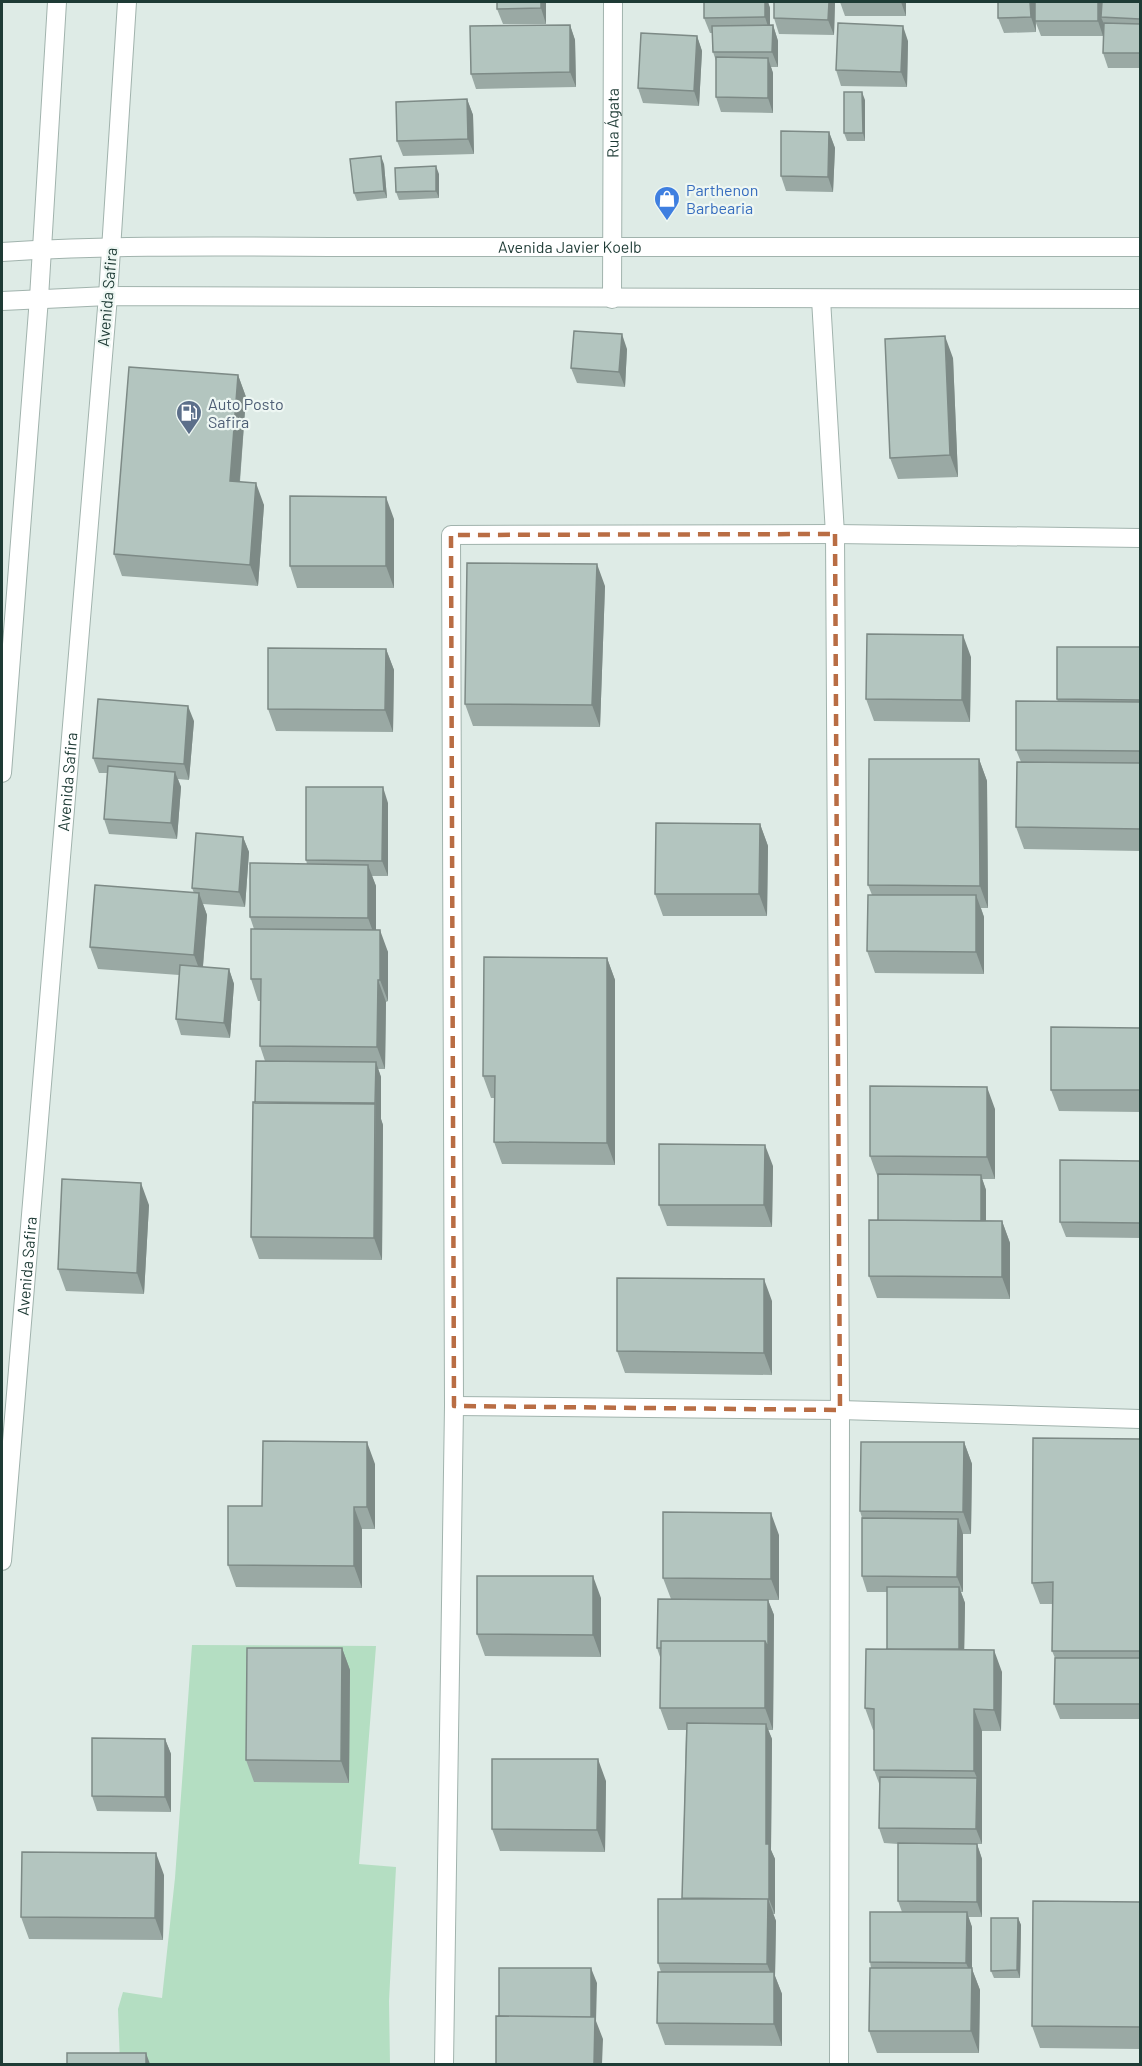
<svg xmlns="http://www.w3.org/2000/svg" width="1142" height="2066" viewBox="0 0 1142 2066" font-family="Barlow,sans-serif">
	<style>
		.green { fill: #b4dec2 }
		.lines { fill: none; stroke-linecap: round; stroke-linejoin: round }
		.minor-casing { stroke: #a1b3ad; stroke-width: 20 }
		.tertiary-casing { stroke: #a1b3ad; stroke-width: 20 }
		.minor { stroke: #fff; stroke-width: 18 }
		.tertiary { stroke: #fff; stroke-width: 18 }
		.wall { fill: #9aa9a4 }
		.shaded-wall { fill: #7d8a86 }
		.building { fill: #b3c5bf; stroke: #7d8a86; stroke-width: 1.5 }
		.marked { fill: none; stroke: #b96d44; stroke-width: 4.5; stroke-dasharray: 12 8; stroke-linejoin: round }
		.labels { text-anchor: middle; stroke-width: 4.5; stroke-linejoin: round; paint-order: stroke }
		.street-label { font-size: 16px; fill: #1e3b35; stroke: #eef7f3 }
		.shop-label { font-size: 16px; fill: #366cbe; stroke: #eef7f3; text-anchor: start }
		.service-label { font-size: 16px; fill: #4e5e75; stroke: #eef7f3; text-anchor: start }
	</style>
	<rect width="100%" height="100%" fill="#deebe6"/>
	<path class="green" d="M192,1645l184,1 -17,218 37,3 -7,134 1,63h-270l-2,-55 5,-17 39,6 13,-120z"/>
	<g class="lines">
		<defs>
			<g id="minor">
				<path id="s1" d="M612,299l1,-297"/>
				<path d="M821,299l14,235 5,876 -1,654"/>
				<path d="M2,773l37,-475"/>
				<path d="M454,1406l386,4 300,9"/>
				<path id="s2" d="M2,1561l106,-1265"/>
				<path d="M444,2064l10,-658 -3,-871 384,-1 305,4"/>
			</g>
			<g id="tertiary">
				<path id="s3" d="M2,252c123,-8 248,-5 371,-5 256,-1 512,1 767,0"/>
				<path d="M108,296l19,-294"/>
				<path d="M39,298l18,-296"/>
				<path d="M2,301l106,-5 1032,3"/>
			</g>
		</defs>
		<use href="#minor" class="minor-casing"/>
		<use href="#tertiary" class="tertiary-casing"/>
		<use href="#minor" class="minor"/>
		<use href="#tertiary" class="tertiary"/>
	</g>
	<path class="wall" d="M497,2h49v22h-43l-6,-15z
		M704,2h64l2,6v17h3l5,16v26h-7l2,6v40l-52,-1 -5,-15v-36l-3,-9 -1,-19h-2l-6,-15z
		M835,2l-1,33 -55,-1 -5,-16z
		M840,2h66v14h-61z
		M1140,2v66h-32l-5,-15v-17h-62l-5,-13v9l-32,1 -6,-15z
		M570,25l5,15 1,47 -100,2 -5,-15z
		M697,36l5,15 -3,55 -56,-3 -5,-15z
		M908,41l-1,46 -66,-1 -5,-16z
		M467,99l6,16 1,39 -71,2 -6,-15z
		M865,100v41h-18l-3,-8z
		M829,132l6,16 -2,44 -47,-1 -5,-15z
		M384,164l3,34 -30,3 -3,-8z
		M439,174v24l-40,2 -3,-8z
		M627,349l-2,38 -48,-4 -6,-15z
		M953,358l5,119 -60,2 -8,-21z
		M238,375l8,22 -6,85 24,23 -6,81 -136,-10 -8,-22z
		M394,519v69h-97l-7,-22z
		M605,586l-5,141 -127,-1 -8,-22z
		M1140,647v204l-116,-2 -8,-22 5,-65 -5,-12 42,-48 -1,-3z
		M386,649l8,21 -1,62 -117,-1 -8,-22z
		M971,657l-1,65 -96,-1 -8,-22z
		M194,721l-5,59 -11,-1 3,8 -4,52 -68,-5 -5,-15 3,-46h-8l-6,-15z
		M979,759l8,22 1,127h-7l3,9v57l-109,-1 -8,-22 5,-56 -4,-10z
		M388,803v73h-16l4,10v44l12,22v49l-2,1 -1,67h-7l3,8v42l2,6 -1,135 -123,-1 -8,-22 4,-134 10,-42 -5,-15 1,-45h-3l-7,-22 3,-50 -4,-12 57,-53 -1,-4z
		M760,824l8,22 -1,70h-104l-8,-22z
		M243,837l6,15 -4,55 -42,-3 4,11 -4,52 26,2 5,15 -4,54 -49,-3 -5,-16 3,-44 -81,-6 -8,-22 104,-54 -2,-5z
		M607,958l8,22v185l-113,-1 -8,-22 1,-44h-4l-8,-22z
		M1140,1028v84l-81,-1 -8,-21z
		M995,1109v70h-13l4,11v31h16l8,22v56l-133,-1 -8,-22 9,-56v-42l-8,-22z
		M1140,1161v77l-74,-1 -6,-15z
		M773,1166l-1,61 -105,-1 -8,-21z
		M149,1205l-5,89 -78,-3 -8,-22z
		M772,1301v74l-147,-2 -8,-22z
		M1140,1439v280h-80l-6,-15 1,-46 -3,-7 1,-47h-13l-8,-21z
		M964,1442l8,22 -1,70h-8v58h-2l4,11 -1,47 38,22 -1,59h-19v113h-5l5,15v58h-14l4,10v42l8,21 -1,63h-102l-8,-22 2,-63 -1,-6 32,-50 -4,-11v-57l-14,-1 -5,-15 1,-42 -6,-16v-40h-1l-8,-22 22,-59v-57h-20l-5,-16v-58l-2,-7z
		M375,1464v65h-13v59l-126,-1 -8,-22 34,-59z
		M779,1535v65h-11l6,15 -1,115h-5l4,9 -1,111 4,9v55h-2l3,7 -1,55 7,18v52l-117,-1 -8,-22 4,-51 -3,-9 24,-64 4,-169h-18l-8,-22v-51l-3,-9 14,-49 -8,-21z
		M601,1598v59l-116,-1 -8,-22z
		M342,1648l8,22 -1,113 -95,-1 -8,-22z
		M165,1739l6,15v58l-74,-1 -5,-15z
		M606,1781l-1,71 -105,-1 -8,-22z
		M164,1875l-1,65 -134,-1 -8,-22z
		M1140,1902v147l-100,-1 -8,-22z
		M1018,1918l3,7 -1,53h-26l-3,-7z"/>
	<path class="shaded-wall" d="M541,2h5v22l-5,-16z
		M765,2h3l2,6v25l-5,-16z
		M829,2h6l-1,33 -6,-15z
		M901,2h5v14z
		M1030,2h5l1,30 -5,-15z
		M1098,2h6l-3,15 3,7 -1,12 -5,-15z
		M570,25l5,15 1,47 -6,-15z
		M773,25l5,16v26l-6,-15z
		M903,26l5,15 -1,46 -6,-15z
		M697,36l5,15 -3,55 -5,-15z
		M768,58l5,15v40l-5,-15z
		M862,92l3,8v41l-2,-8z
		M467,99l6,16 1,39 -6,-15z
		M829,132l6,16 -2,44 -5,-15z
		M381,156l3,8 3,34 -3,-7z
		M436,166l3,8v24l-3,-7z
		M622,334l5,15 -2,38 -6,-15z
		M945,336l8,22 5,119 -8,-22z
		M238,375l8,22 -8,106 -8,-22z
		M256,483l8,22 -6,81 -8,-21z
		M386,497l8,22v69l-8,-22z
		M597,564l8,22 -5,141 -8,-22z
		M963,635l8,22 -1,65 -8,-22z
		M386,649l8,21 -1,62 -8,-22z
		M188,706l6,15 -5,59 -5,-16z
		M979,759l8,22 1,127 -8,-22z
		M175,772l6,15 -4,52 -6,-16z
		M383,787l5,16v73l-6,-15z
		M760,824l8,22 -1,70 -8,-22z
		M243,837l6,15 -4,55 -6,-15z
		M368,865l8,21v54l-8,-22z
		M199,893l8,22 -5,62 -8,-22z
		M976,895l8,22v57l-8,-22z
		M380,930l8,22v49l-8,-21z
		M607,958l8,22v185l-8,-22z
		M229,969l5,15 -4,54 -6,-15z
		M378,980l8,22 -1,67 -8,-22z
		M376,1062l5,15v42l2,6 -1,135 -8,-22z
		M987,1087l8,22v70l-8,-22z
		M765,1145l8,21 -1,61 -8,-22z
		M981,1175l5,15v47l-5,-15z
		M141,1183l8,22 -5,89 -7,-21z
		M1002,1221l8,22v56l-8,-22z
		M764,1279l8,22v74l-8,-22z
		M367,1442l8,22v65l-8,-22z
		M964,1442l8,22 -1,70 -8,-22z
		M354,1507l8,22v59l-8,-22z
		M771,1513l8,22v65l-8,-21z
		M958,1519l5,15v58l-6,-15z
		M593,1576l8,22v59l-8,-22z
		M959,1587l6,16 -1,61 -5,-15z
		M768,1600l6,15 -1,115 -8,-22v-67z
		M342,1648l8,22 -1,113 -8,-22z
		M994,1650l8,22 -1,59 -7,-21z
		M974,1709l8,22v113l-6,-15 1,-51 -3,-7z
		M766,1724l6,15 -1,111 4,9v55l-6,-15 -3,-55z
		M165,1739l6,15v58l-6,-15z
		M598,1759l8,22 -1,71 -8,-22z
		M977,1844l5,15v58l-5,-15z
		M156,1853l8,22 -1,65 -8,-22z
		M768,1899l8,22 -1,55 7,18v52l-8,-22v-42l-7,-18z
		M967,1912l5,15v42l8,21 -1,63 -8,-22 1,-54 -6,-14z
		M1018,1918l3,7 -1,53 -3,-8z
		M591,1968l6,15 -1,38 7,18 -1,25h-8l-3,-40z
		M146,2053l4,11h-4z"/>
	<path class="building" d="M497,2h44v6l-44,1z
		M704,2h61v15l-61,1z
		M774,2h55l-1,18 -54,-2z
		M998,2h32l1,15 -33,1z
		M1035,2h63v19h-63z
		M1102,2h38v17l-39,-2z
		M838,23l65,3 -2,46 -65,-2z
		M1104,23l36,1v29h-37z
		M570,25v47l-99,2 -1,-48z
		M773,25l-1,27h-59l-1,-26z
		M641,33l56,3 -3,55 -56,-3z
		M716,57l52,1v40l-52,-1z
		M844,92h18l1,41h-19z
		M467,99l1,40 -71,2 -1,-39z
		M781,131l48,1 -1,45 -47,-1z
		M381,156l3,35 -30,2 -4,-34z
		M436,166v25l-40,1 -1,-24z
		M574,331l48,3 -3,38 -48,-4z
		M945,336l5,119 -60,3 -5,-119z
		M129,367l109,8 -8,106 26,2 -6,82 -136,-11z
		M290,496l96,1v69h-96z
		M467,563l130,1 -5,141 -127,-1z
		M867,634l96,1 -1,65 -96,-1z
		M1057,647h83v53l-83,-1z
		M268,648l118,1 -1,61 -117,-1z
		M98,699l90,7 -4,58 -91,-6z
		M1016,701l124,1v49l-124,-1z
		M869,759h110l1,127 -112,-1z
		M1017,762l123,1v66l-124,-2z
		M108,766l67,6 -4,51 -67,-4z
		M306,787h77l-1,74 -76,-1z
		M656,823l104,1 -1,70h-104z
		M196,833l47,4 -4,55 -47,-4z
		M250,863l118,2v53l-118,-1z
		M95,885l104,8 -5,62 -104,-8z
		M868,895h108v57l-109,-1z
		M251,929l129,1v50h-2l-1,67 -117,-1 1,-67h-10z
		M484,957l123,1v185l-113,-1 1,-66h-12z
		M180,965l49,4 -5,54 -48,-4z
		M1051,1027l89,1v62h-89z
		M256,1061l120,1 -1,42 -120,-1z
		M870,1086l117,1v70l-117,-1z
		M253,1102l122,1 -1,135 -123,-1z
		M659,1144l106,1 -1,60h-105z
		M1060,1160l80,1v62l-80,-1z
		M878,1174l103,1v46l-103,-1z
		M62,1179l79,4 -4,90 -79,-4z
		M869,1220l133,1v56l-133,-1z
		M617,1278l147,1v74l-147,-2z
		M1033,1438l107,1v212h-88l1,-69 -21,1z
		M263,1441l104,1v65h-13v59l-126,-1v-59h34z
		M861,1442h103l-1,70 -103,-1z
		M663,1512l108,1v66l-108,-1z
		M862,1518l96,1 -1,58 -95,-1z
		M477,1576h116v59l-116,-1z
		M887,1587h72v62h-72z
		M658,1599l110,1v48l-3,-7h-104v7h-4z
		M661,1641h104v67h-105z
		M247,1648h95l-1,113 -95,-1z
		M866,1649l128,1v60l-20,-1v62l-100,-1v-61l-9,-1z
		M1055,1658h85v46h-86z
		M687,1723l79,1v120h3v55l-87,-1z
		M92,1738l73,1v58l-73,-1z
		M492,1759h106l-1,71 -105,-1z
		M880,1777l97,1 -1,51 -97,-1z
		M898,1843l79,1v58l-79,-1z
		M22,1852l134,1 -1,65 -134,-1z
		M658,1899h110l-1,65 -109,-1z
		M1033,1901l107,1v125l-108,-1z
		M870,1912h97l-1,51 -96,-1z
		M991,1918h27l-1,52 -26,1z
		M499,1968h92v49l-92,-1z
		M870,1968h102l-1,63h-102z
		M658,1972h116v52l-117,-1z
		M496,2016l99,1 -1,47h-98z
		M67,2053h79v11h-79z"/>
	<path class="marked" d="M835,534l5,876 -386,-4 -3,-871z"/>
	<defs>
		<symbol id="shop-pin" viewBox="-11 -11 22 30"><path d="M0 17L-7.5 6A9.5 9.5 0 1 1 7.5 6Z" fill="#3f7fe0" stroke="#eef7f3"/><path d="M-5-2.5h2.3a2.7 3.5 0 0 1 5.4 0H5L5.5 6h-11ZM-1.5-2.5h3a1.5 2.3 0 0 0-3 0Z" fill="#fff"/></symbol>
		<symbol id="fuel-pin" viewBox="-11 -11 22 30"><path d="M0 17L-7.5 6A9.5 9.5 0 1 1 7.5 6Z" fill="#5c6f8a" stroke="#eef7f3"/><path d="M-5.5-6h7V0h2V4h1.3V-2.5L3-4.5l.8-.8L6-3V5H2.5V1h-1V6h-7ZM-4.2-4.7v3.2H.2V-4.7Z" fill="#fff"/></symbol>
	</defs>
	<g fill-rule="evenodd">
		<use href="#shop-pin" x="652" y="184" width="30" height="40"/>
		<use href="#fuel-pin" x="174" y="398" width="30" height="40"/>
	</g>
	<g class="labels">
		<g class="street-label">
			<text dy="6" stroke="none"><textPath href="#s1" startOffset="176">Rua Ágata</textPath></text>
			<text dy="6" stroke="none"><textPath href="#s3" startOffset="568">Avenida Javier Koelb</textPath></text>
			<text transform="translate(107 297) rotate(-85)" y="6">Avenida Safira</text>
			<text dy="6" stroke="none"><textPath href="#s2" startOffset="782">Avenida Safira</textPath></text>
			<text dy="6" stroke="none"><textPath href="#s2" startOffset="296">Avenida Safira</textPath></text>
		</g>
		<g class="shop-label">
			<text x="686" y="196">Parthenon<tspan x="686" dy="18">Barbearia</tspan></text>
		</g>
		<g class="service-label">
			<text x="208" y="410">Auto Posto<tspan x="208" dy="18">Safira</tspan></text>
		</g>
	</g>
	<rect width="1142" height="2066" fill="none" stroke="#1e3b35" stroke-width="6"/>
</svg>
